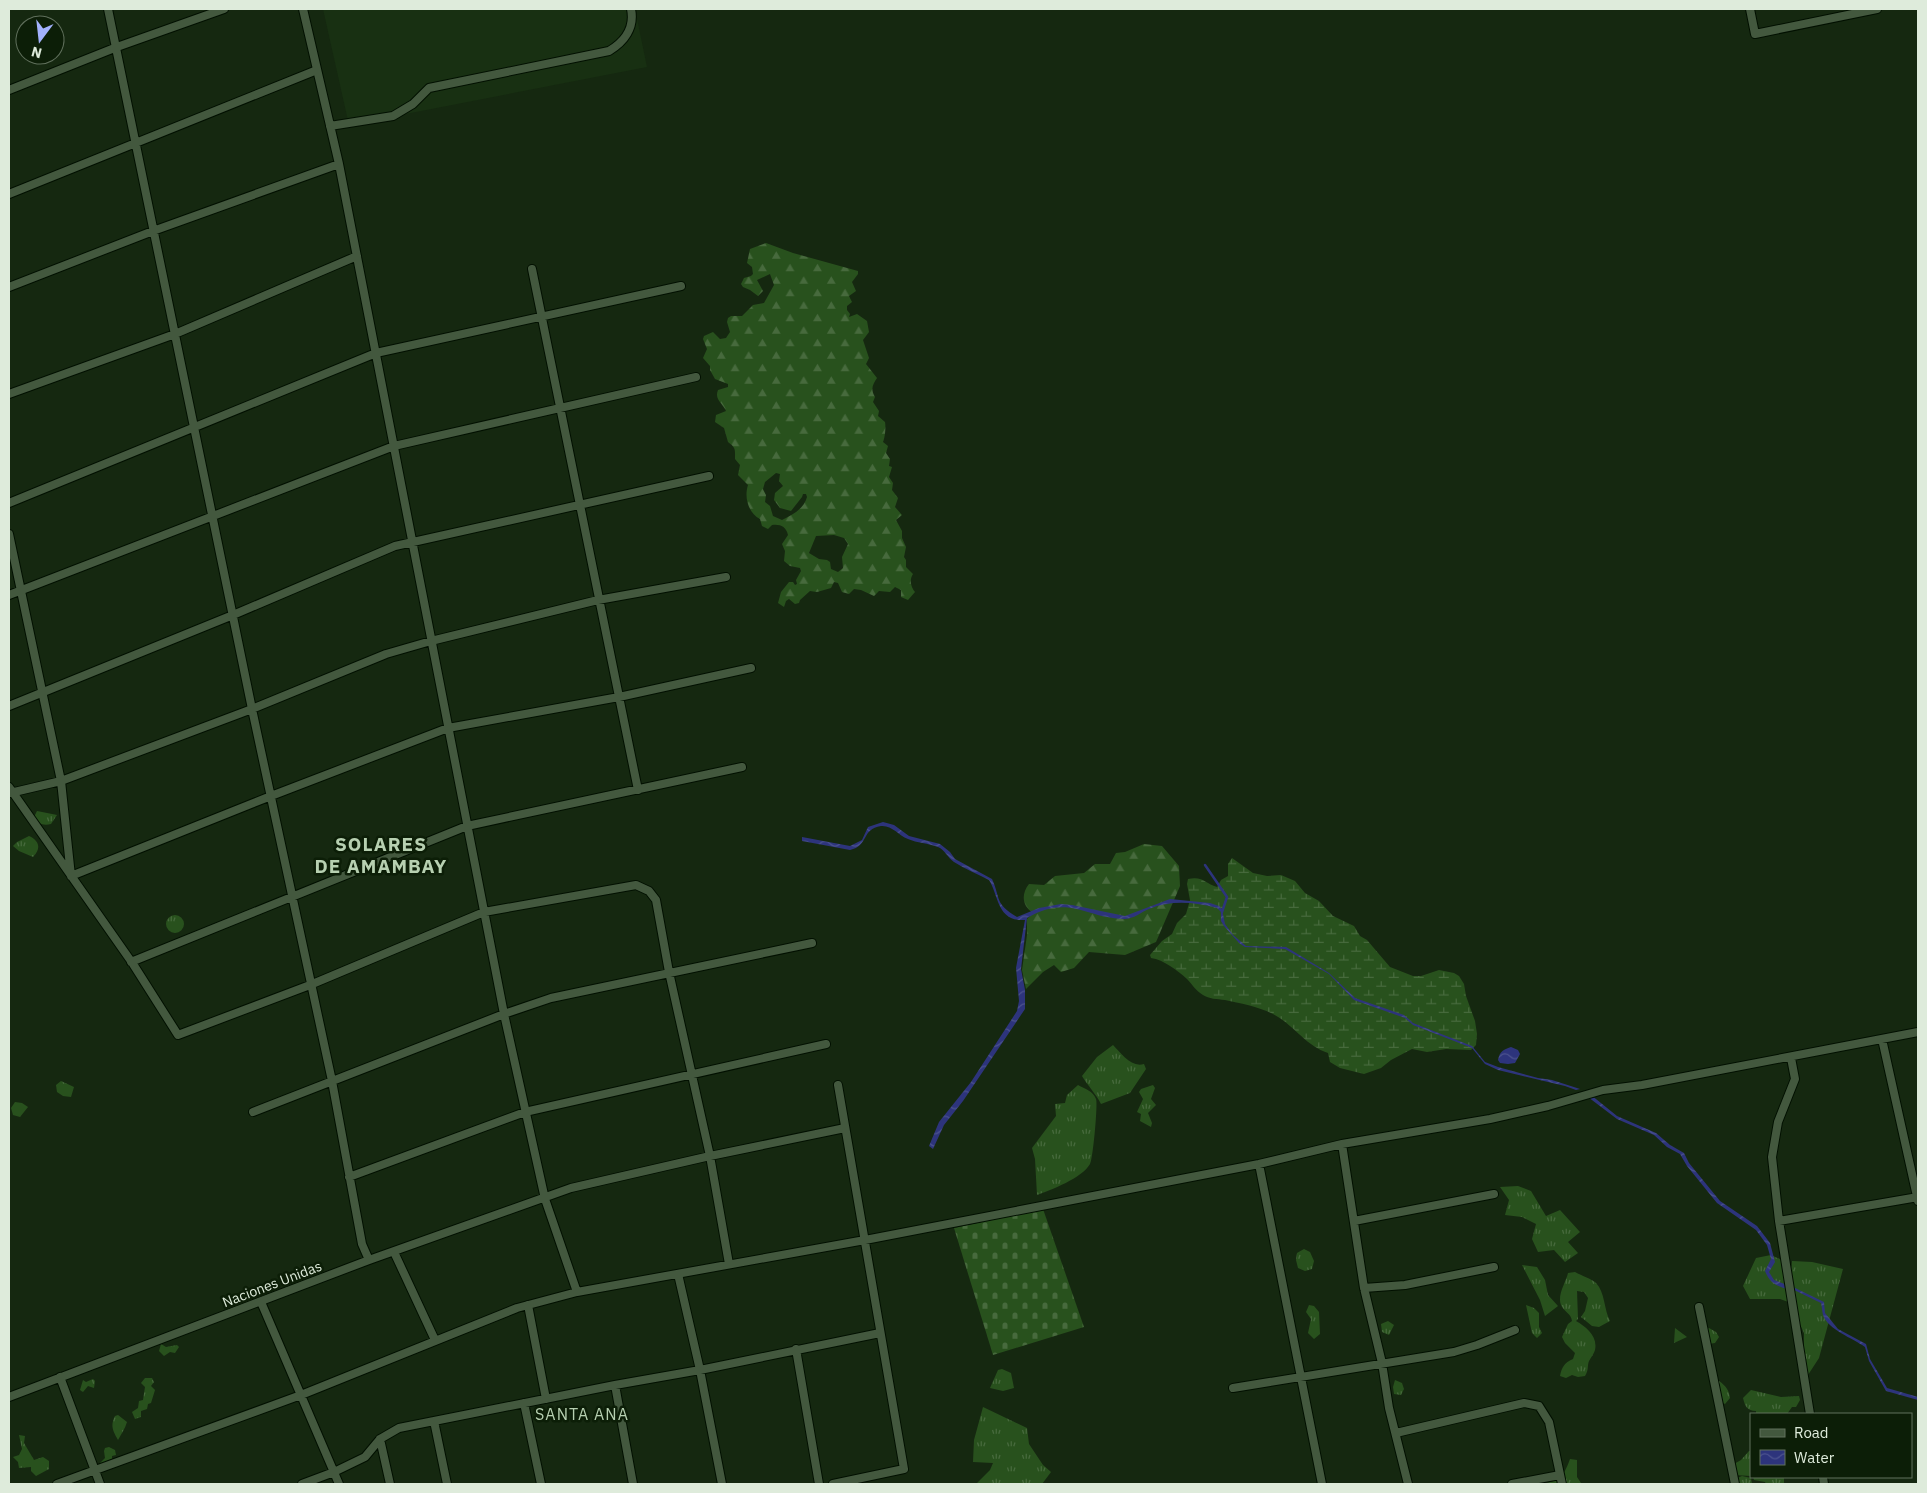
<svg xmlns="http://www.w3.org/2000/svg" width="1927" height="1493" viewBox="0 0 1927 1493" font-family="'IBM Plex Sans',sans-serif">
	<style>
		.built { fill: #183012 }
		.grass { fill: url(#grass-tufts) }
		.forest { fill: url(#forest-firs); fill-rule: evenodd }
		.wetland { fill: url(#wetland-marsh) }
		.cemetery { fill: url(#cemetery-stones) }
		.water { fill: url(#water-waves) }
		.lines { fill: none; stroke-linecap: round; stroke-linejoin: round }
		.stream { stroke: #2d347c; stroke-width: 2.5 }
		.minor-casing { stroke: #021000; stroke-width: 10 }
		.minor { stroke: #43583e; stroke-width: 8 }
		.labels { text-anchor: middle; stroke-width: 5; stroke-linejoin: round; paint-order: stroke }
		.street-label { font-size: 14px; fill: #deebdb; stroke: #0c1e07 }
		.quarter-label { font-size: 16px; letter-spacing: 1px; fill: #b7d0b1; stroke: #0c1e07 }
		.district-label { font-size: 19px; font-weight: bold; letter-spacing: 1px; fill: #b7d0b1; stroke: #0c1e07 }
	</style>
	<defs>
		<pattern id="grass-tufts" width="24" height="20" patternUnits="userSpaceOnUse" patternTransform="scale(1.25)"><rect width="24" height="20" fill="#28511d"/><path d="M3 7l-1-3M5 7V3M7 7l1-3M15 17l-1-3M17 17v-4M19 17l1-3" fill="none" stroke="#476a3d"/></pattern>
		<pattern id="forest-firs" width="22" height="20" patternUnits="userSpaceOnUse" patternTransform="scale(1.25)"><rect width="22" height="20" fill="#28511d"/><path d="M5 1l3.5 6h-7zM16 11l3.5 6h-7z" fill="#476a3d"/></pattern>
		<pattern id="wetland-marsh" width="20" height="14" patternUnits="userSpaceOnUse" patternTransform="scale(1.25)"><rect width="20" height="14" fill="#28511d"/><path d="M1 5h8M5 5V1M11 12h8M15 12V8" fill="none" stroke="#476a3d"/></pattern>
		<pattern id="cemetery-stones" width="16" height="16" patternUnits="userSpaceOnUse" patternTransform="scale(1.25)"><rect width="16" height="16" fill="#28511d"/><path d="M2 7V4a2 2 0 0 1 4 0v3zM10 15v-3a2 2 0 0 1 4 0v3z" fill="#476a3d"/></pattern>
		<pattern id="water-waves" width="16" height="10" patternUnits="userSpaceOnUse" patternTransform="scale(1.25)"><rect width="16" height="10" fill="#2d347c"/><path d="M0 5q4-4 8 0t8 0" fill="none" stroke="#4b528e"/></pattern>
	</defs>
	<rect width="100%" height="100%" fill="#152810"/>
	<path class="built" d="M323,9h312l12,58 -298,58z"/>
	<path class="grass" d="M37,811l20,4 -6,9c-8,2 -12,0 -17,-7z
		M29,836c11,5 12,13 4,21l-14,-6 -6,-5 4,-4z
		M166 924a9 9 0 1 1 18 0a9 9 0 1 1-18 0Z
		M1113,1045c8,8 18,23 31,19l2,5 -16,24 -29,11c-5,-10 -13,-18 -19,-28l15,-19z
		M61,1081l13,6 -3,10 -8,-1 -6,-4 -1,-7z
		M1078,1085c7,4 15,6 18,14 2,4 -3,60 -6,65 -8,14 -39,26 -53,31l-2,-36 -3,-11 24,-32 -1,-12 10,-1 2,-8z
		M1153,1085l2,3 -4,11 5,6 -8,8 4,10 -1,4 -11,-6 1,-7 -4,-2 6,-13 -4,-7 2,-3z
		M15,1102l7,1 6,4 -8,10 -7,-2 -2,-7z
		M1518,1186l13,5 15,25 14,-6 20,22 -12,10 10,11 -13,9 -11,-12 -16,2 -6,-13 4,-15 -14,-7 -17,-2 4,-15 -9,-13z
		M1304,1249l6,3 4,9 -2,8 -7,2 -7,-3 -2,-8 1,-7z
		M1771,1255l15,7 5,13 1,-14 20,1 31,7 -24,89 -13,20 -2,-15v-30l-7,-15 -3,-14 -14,-5h-30l-7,-13 13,-28z
		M1522,1265l15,2 8,13 3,15 10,11 -13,10 -5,-16z
		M1575,1272c7,4 17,7 21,11 9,9 8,27 14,38l-11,6 -7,-1 -11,-9 4,-6 3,-13 -4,-6 -7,-1 1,28 -2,2c10,6 22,15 19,29 -1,4 -4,7 -6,11 -2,5 0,9 -4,15l-7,1 -6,-2 -6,3 -6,-2c2,-9 4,-13 13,-17l2,-6 -10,-10 -3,-6 6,-13 4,-3c-1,-8 -8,-9 -11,-16 -4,-10 5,-23 7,-32z
		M1309,1305l5,1 5,6 1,22 -6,5 -6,-6 3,-14 -5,-7z
		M1526,1305l8,3 5,5v14l3,6 -5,5 -5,-5z
		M1388,1321l6,4 -5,10 -7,-3 -1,-8z
		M1675,1328l12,9 -13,6z
		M1709,1328l7,4 3,5 -4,6 -7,1 -7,-6 1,-7z
		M161,1344l5,3 11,-2 2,2 -4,6 -5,-1 -6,4 -5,-5z
		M1002,1369l9,4 3,15 -11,3 -13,-3 8,-18z
		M145,1378h7l2,4 -3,4 4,4 -4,13 -3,1 -1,5 -6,2v6l-6,2 -3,-7 6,-4 1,-7 4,-1 2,-13 -4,-4z
		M93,1379l2,2 -1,7 -6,-2 -5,6 -3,-2 3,-10 3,2z
		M1395,1380l7,3 2,6 -3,6 -7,-1 -1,-7z
		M1719,1381c7,5 10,9 11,17l-5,6 -8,-4 -5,-6z
		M1751,1390l30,7 18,-1 1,4 -4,7h-4l-5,7h-31v-3c-9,0 -11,-5 -13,-13z
		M983,1407l44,21 2,16 14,21 8,7 -9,12h-66l14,-14 3,-7 -20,-1 1,-22z
		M118,1415l9,7c-2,7 -6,12 -9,18 -5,-9 -8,-14 -3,-24z
		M19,1435l6,1 -1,7 10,17 9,-3 6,4v8l-13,7 -5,-5v-4l-12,1 -1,-6 -5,-5 6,-2 3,-6z
		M109,1447l6,3 1,5 -4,1v6l-9,3 -3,-2 5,-5 -1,-7 1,-3z
		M1749,1451h2v25l-17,-1v-11l7,-4z
		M1570,1459l7,1v17l4,6 -1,1h-40c20,-3 23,-6 30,-25z
		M1742,1476l9,2 1,6h-17v-5z
		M1753,1477h31v7h-18l-1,-2 -11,-2z"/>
	<path class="forest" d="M766,243l27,10 65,18v3l-6,8 4,9 -7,5 3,6 -5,4v4l3,4 -1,3 8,-3 10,7 2,11 -6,8 6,18 -3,6 11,14c-4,6 -7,11 -2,19l-2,5 6,9 -1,5 7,6c1,5 0,16 -2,20l5,4 -2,7 4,6 -1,7 3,1 -3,10 4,6 -1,7 6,8 -3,9 7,8 -6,5 6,11v7l4,9 -2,10 2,3v7l7,7c-4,6 -2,13 2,18l-7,8 -7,-3v-7l-6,-3 -5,5 -11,-1 -5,5 -13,-6 -7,-1 -5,5 -7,-2 -4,-9 -4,-1 -3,6 -14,4 -7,-1 -10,9 -1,3 -4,1 -6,-5 -3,2 -2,6 -6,-4 3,-11 8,-10h4l2,3 2,-1 -1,-4 5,-9 -1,-3 -10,-2 -6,-5 1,-10 -3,-7 6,-9c-2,-9 -8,-11 -16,-10l-4,4 -6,-3 -2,-7c-12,-6 -16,-22 -12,-34l-10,-10 2,-10 -5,-6c0,-10 1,-11 -7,-17l-4,-14 -9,-6 1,-7 10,-4c-3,-8 -12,-11 -8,-21l10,-3v-3l-13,-5 -5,-9v-4l-7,-8 4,-9 -4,-10 1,-3 9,-4 7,7 6,-1 4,-6 -3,-10 1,-4 3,-2h11l11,-11 11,-2 10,-18 -4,-11 -13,6 6,11 -5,5 -8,-6 -7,-3 -2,-3 3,-6 7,-2 2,-2 -1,-7 -5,-4 3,-14zM776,473l4,1 -1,7 4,5 -8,7 -1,7 6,8 11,3 11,-14 1,-3h3l1,3c-3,12 -15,18 -25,23l-9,-4 -3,-10 -5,-4 1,-7 -3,-6 2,-7zM834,535l10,3 4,6 -6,13 1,11 -5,4 -7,-3 -1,-7 -3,-2 -8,-1 -10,-6 7,-17z
		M1144,844l18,2 17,20 1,20 -24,56 -31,13 -36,-3 -15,16 -13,4 -7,-7 -11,7 -17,17 -4,-19 5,-35v-16l6,-6c-11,-7 -12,-19 -4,-29l15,1 11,-9 29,-3 11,-9h15l6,-11 9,-1z"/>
	<path class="wetland" d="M1232,858l21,15 14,3 14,-1 14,6 10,12 14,8 14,15 21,10 6,10 7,4 23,27 23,9h8l18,-6 15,3 5,3 5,8 2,12 9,25 2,13 -1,11 -5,5 -25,-1 -19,3 -15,-3 -21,11 -10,8 -17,6 -24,-6 -10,-6 -2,-9c-22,-7 -34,-28 -55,-39 -14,-7 -33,-11 -48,-14 -8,-1 -16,-1 -22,-5 -7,-4 -11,-11 -16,-16 -10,-9 -23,-19 -36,-21l-1,-3 12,-14 10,-7 5,-11 9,-9 4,-14 -3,-16 1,-5c16,-3 17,5 29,8l4,-7 7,-4v-12z"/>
	<path class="cemetery" d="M1043,1209l41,118 -91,28 -39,-127z"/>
	<path class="water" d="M883,822l11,3 15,11 31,8 10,8 5,7 37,20c9,20 2,24 25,38l22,-9 22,-4 11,1 53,11 45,-17 40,4 9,3 3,3 3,15 8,11 13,11 40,1 43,26 26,25 49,17 9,8 59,23 13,16 13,5 40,11 14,2 28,9 -4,1 -11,-4 -67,-16 -13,-6 -13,-16 -59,-23 -8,-7 -51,-18 -25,-26 -44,-25 -40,-2 -6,-4 -15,-17 -3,-5v-9l-4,-4c-23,-6 -46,-8 -68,1 -8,3 -15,10 -25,10 -40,-1 -54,-25 -97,-1l-6,51 4,21v19l-62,92 -19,24 -11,24 -4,-3 10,-24 32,-40 46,-71 2,-10 -3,-33 9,-48c-28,2 -26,-24 -36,-40 -11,-6 -24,-11 -35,-18 -6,-4 -9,-12 -16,-15 -10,-4 -21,-4 -30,-8 -10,-4 -16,-14 -27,-13 -20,3 -12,20 -31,24l-48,-9v-4l48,9 12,-6 6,-13z
		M1511,1047l7,3 2,4 -5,9 -7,1 -8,-1 -2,-3c2,-9 5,-10 13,-13z
		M1591,1095l26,21 39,17 14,12 14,8 5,10 31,38 37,25 13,17 5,19 -6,10 5,8 13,5v4c-12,-4 -17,-6 -22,-18l6,-12 -4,-14 -11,-15 -39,-27 -30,-37 -7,-12 -13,-7 -13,-12 -37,-16 -29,-22z
		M1793,1287l31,15 1,11 13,16 28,15 4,15 17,29 31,9v3l-32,-9 -17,-30 -4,-14c-12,-9 -37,-17 -42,-32 -1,-4 -1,-8 -2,-12l-29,-14z"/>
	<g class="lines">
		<path class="stream" d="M1205,865l22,32 -5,15"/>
		<defs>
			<path id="minor" d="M108,9l144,700 80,372 30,163 7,16
				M303,9l36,155 165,850 41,185 32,93 288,-52 394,-76 83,-20 148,-25 58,-13 55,-16 39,-5 276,-53
				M1750,9l5,25 122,-25
				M9,90l108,-43 107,-38
				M330,126l63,-10 20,-12 16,-16 180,-37c15,-9 26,-23 22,-42
				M9,194l308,-124
				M532,269l106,521
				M9,287l144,-56 186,-67
				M9,394l166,-60 182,-78
				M9,503l367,-150 305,-67
				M9,534l52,247 10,95 200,-80 177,-68 171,-31 132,-29
				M9,595l385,-149 302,-69
				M9,706l224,-91 162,-69 314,-70
				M9,787l124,177 45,71 132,-50 174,-73 152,-27 13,6 7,9 13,72 41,184 19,108
				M10,793l51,-12 191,-72 134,-55 45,-13 167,-41 128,-23
				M131,962l336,-136 275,-59
				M1882,1039l36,162
				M1791,1058l4,21 -17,43 -6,35 7,64 31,193
				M253,1112l251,-98 47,-16 261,-55
				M1342,1144l22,144 18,75 7,45 19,76
				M1259,1164l63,320
				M349,1177l176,-65 301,-68
				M1354,1221l140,-27
				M1779,1221l139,-24
				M394,1252l41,88
				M678,1274l22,96 22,114
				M1364,1288l41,-3 89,-18
				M261,1302l78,182
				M528,1305l18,94
				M1699,1307l36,177
				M796,1349l23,135
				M60,1377l40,107
				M615,1385l18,99
				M1233,1388l221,-36 23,-7 38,-15
				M9,1397l360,-137 202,-72 139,-32 135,-28
				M524,1403l17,81
				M434,1421l13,63
				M1396,1433l128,-30 15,3 10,16 13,62
				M380,1439l10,45
				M1823,1477l1,7
				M57,1484l244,-89 216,-87 60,-16
				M302,1484l32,-12 31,-15 15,-18 19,-11 216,-43 85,-15 180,-37
				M833,1484l71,-15 -66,-384
				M1512,1484l48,-9"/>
		</defs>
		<use href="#minor" class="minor-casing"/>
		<use href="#minor" class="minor"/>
	</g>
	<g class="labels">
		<g class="street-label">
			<text transform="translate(272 1284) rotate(-21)" y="5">Naciones Unidas</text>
		</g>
		<g class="quarter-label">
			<text x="582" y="1420">SANTA ANA</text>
		</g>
		<g class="district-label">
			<text x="381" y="851">SOLARES<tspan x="381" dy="22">DE AMAMBAY</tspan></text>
		</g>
	</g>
	<rect width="1927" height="1493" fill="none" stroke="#deebdb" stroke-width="20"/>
	<rect x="1750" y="1413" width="162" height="65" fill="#0c1e07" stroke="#60705c"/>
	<rect x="1760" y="1429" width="25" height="8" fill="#43583e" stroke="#60705c"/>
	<text x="1794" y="1438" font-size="15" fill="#deebdb">Road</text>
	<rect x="1760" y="1450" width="25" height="15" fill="url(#water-waves)" stroke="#60705c"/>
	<text x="1794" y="1463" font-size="15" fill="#deebdb">Water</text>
	<g transform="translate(40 40) rotate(195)"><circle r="24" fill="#0c1e07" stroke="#60705c"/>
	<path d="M0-4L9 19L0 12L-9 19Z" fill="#a3b2fd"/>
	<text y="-8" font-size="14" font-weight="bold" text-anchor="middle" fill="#deebdb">N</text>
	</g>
</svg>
